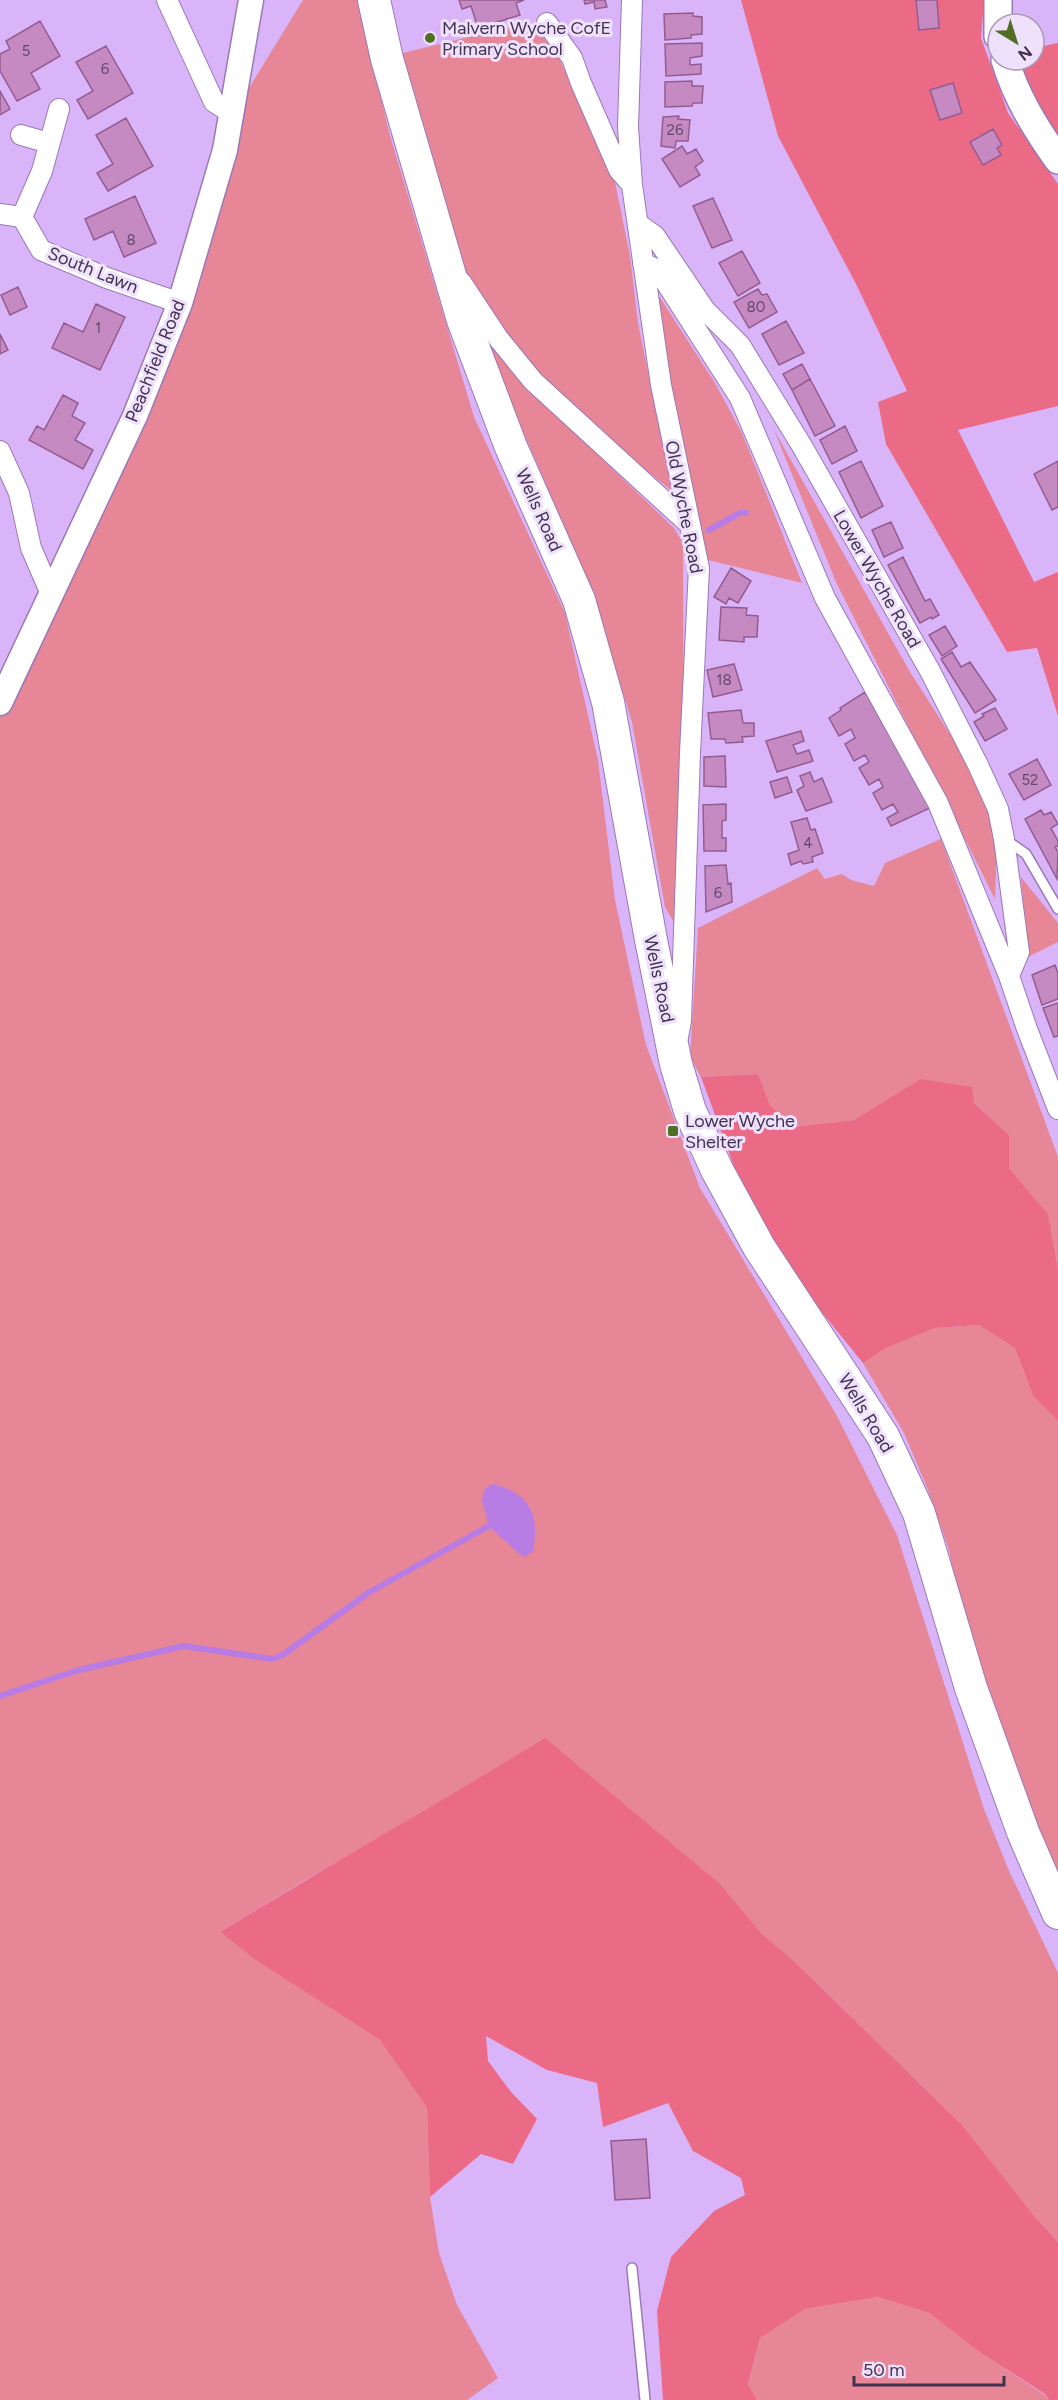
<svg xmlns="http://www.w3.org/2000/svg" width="1058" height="2400" viewBox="0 0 1058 2400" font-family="Figtree,sans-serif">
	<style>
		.green { fill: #e68697 }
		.forest { fill: #eb6a85 }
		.water { fill: #b87ce5 }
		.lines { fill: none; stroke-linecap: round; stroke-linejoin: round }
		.stream { stroke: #b87ce5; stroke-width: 6 }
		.building { fill: #c58ac1; stroke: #935c90; stroke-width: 1.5 }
		.service-casing { stroke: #9b78b8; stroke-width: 12 }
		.minor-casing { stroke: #9b78b8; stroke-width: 22 }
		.tertiary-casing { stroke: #9b78b8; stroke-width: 27 }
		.secondary-casing { stroke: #9b78b8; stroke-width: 30 }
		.trunk-casing { stroke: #9b78b8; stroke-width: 34 }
		.service { stroke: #fff; stroke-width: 9 }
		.minor { stroke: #fff; stroke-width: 20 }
		.tertiary { stroke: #fff; stroke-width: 24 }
		.secondary { stroke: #fff; stroke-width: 27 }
		.trunk { stroke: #fff; stroke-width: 32 }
		.poi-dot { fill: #506f25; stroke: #efe0fc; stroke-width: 2 }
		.labels { text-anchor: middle; stroke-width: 6; stroke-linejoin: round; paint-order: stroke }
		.number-label { font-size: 15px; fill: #63496c }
		.poi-label { font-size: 18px; fill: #42334f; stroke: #efe0fc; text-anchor: start }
		.street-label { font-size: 18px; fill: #42334f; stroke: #efe0fc }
	</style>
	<rect width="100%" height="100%" fill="#dab4f9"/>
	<path class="green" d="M303,0h55l31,132 85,285 91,196 33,147 17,140 31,145 54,143 136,226 61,121 87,274 25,62 49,102v269l-33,-37 -63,-80 -166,-162 -34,-29 -41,-49 -302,-70 -117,67 -82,50 34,27 126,81 47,68 3,89 9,56 18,52 41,73 -31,22h-467v-1697l135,-287 98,-302z
		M531,22l27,34 56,121 16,79 8,67 34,168 -79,-63 -55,-51 -23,-28 -59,-86 -57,-209z
		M657,293l58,90 27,50 60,150 -94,-23 -38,-152z
		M470,309l53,74 151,145 9,15 1,396 -19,-32 -33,-185 -41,-134z
		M774,430l136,242 88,137 -3,90 -159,-317z
		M941,839l117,318v112l-10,-55 -39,-46v-33l-35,-32 -54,-24 -66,41 -61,7 -23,-22 -12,-31 -57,3 -11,-20 8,-129 119,-60 8,11 17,-5 9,6 23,6 11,-23z
		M1021,877l37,46v19l-30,15z
		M979,1325l36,23 18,48 25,25v455l-47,-108 -53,-178 -10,-43 -20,-57 -24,-57 -41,-70 23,-15 49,-20z
		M878,2297l51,16 52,40 64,42 4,5h-292l-9,-14 12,-48 45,-29z"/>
	<path class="forest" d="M741,0h243l-3,38 27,75 50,71v222l-100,24 76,152 24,-10v144l-21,-68 -30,4 -121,-208 -8,-42 29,-11 -51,-107 -78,-148z
		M1058,43v102l-43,-85h19v-12z
		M758,1074l12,31 23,22 61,-7 66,-41 52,8 2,16 35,32v33l39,46 10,55v152l-25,-25 -18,-48 -36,-23 -44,3 -49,20 -23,15 -81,-100 -38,-70 -43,-116z
		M545,1738l176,147 41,49 34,29 166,162 69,87 27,30v158h-9l-4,-6 -64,-41 -52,-40 -51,-16 -73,12 -45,29 -12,47 9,15h-94l-6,-89 14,-54 43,-46 31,-16 -4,-17 -48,-27 -25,-48 -65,24 -6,-44 -50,-13 -61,-34 2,25 23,31 26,27 -24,45 -32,-10 -51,43 -3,-89 -47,-68 -126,-81 -34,-27c108,-66 218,-128 325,-194z"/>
	<path class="water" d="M492,1484c37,8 48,30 41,67l-8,6 -6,-3 -30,-28 -7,-26 3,-11z"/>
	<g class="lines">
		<path class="stream" d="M709,530l31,-17h6
			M0,1696l79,-26 105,-24 88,13 11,-4 85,-62 121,-67"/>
	</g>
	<path class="building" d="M459,0h65l-8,3 4,12 -42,13 -7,-22 -9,3z
		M584,0h21l2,7 -12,2 -1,-7 -9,2z
		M916,0h21l2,28 -20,2z
		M693,13v3l9,1v17l-11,1v3l-26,2 -1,-26z
		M40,21l20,35 -29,17 9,16 -23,12 -17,-30v-17l10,-5 -4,-8z
		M702,43v13l-12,2v7l11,-1v10l-35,2 -1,-32z
		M106,46l27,47 -45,26 -11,-19 16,-9 -17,-29z
		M692,81v5h11l-1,17h-9l-1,3 -27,1v-25z
		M953,83l9,30 -22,7 -10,-30z
		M0,91l10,18 -10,6z
		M679,116l-1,3 12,1 -2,21h-12l-1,7 -14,-2 2,-29z
		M126,118l27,48 -45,25 -11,-18 16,-9 -17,-29z
		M993,129l9,16 -5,3 4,7 -18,10 -13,-23z
		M682,146l5,8 9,-5 7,12 -8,6 5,8 -20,12 -18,-28z
		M135,196l21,47 -32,14 -11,-26 -19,9 -9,-21z
		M713,198l19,42 -20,8 -19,-42z
		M742,251l18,32 -22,13 -19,-33z
		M18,287l9,20 -17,8 -9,-20z
		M758,289l4,6 5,-1 10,18 -28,16 -15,-26z
		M96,304l29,13 -25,53 -48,-22 12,-25 19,9z
		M786,321l18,32 -25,12 -17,-31z
		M0,334l8,16 -8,4z
		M802,364l8,15 -18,11 -9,-16z
		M810,379l25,47 -20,10 -23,-46z
		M63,395l15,8 -6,13 13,7 -10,17 18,10 -10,19 -54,-29 8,-14 7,4z
		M845,426l12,25 -25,13 -12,-24z
		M861,461l22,45 -22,12 -22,-46z
		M1058,461v46l-6,3 -18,-36z
		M891,522l12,26 -19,9 -12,-27z
		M903,557l22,44 5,-2 9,16 -7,4 -1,-2 -11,6 -32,-58z
		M731,568l20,13 -13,22 -9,-5 -3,6 -12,-7z
		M721,607l26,1 -1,7 12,1 -1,21h-13v5l-25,-2z
		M945,626l12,20 -15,10 -13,-21z
		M952,652l9,15 9,-5 26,38 -21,13 -34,-54z
		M734,664l8,26 -29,7 -6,-27z
		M865,692l65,116 -39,18 -4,-8 11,-6 -5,-8 -11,6 -9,-17 10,-6 -4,-8 -10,6 -10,-17 10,-6 -4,-7 -11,6 -9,-17 10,-6 -4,-9 -12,7 -10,-18 12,-8 -1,-2z
		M995,708l12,21 -22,12 -11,-19 10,-6 -2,-2z
		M741,710l2,13h11v13l-12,1 1,5 -17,1 -1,-4h-14l-3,-26z
		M801,731l3,10 -11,4 4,9 12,-4 4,11 -36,11 -11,-31z
		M725,756l1,31 -22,-1v-29z
		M1037,759l14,26 -27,15 -15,-26z
		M810,772l4,10 8,-4 10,24 -26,9 -9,-21 7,-4 -4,-10z
		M787,777l5,15 -17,6 -5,-16z
		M726,804v16l-4,1v17h4v13h-22l-1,-46z
		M1041,810l3,5 7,-3 7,12 -7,4 7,13v5l-3,1 3,5 -1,27 -32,-60z
		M807,818l4,12 4,-1 8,24 -11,4 1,5 -10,2 -2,-3 -10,4 -3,-11 11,-4 -8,-28z
		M726,865l2,19 3,-1 1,19 -26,10 -1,-46z
		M1055,965l3,8v26l-16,6 -10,-30z
		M1058,1003v33l-4,1 -11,-29z
		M646,2139l4,59 -35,2 -4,-59z"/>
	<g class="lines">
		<defs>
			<path id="service" d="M1006,840l20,14 32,55
				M632,2268l13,132"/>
			<path id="minor" d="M167,0l47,102 19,12
				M632,0l-4,127 4,58 29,200 38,183 -9,185 -9,268 -3,16
				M547,23l25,35 9,25 38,87 13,15
				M59,109l-17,62 -20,46 19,33 66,28 73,25
				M21,135l28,8
				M0,214l22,3
				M638,224l17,12 50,74 35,35 62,101 86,151 42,74 48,94 20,44 6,30 15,113 -10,24 18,53 31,80
				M643,263l15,7 82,128 85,200 113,205 71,173
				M461,282l37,56 35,43 156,143
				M0,451l19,42 12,55 20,46"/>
			<path id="tertiary" d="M0,703l135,-287 45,-113 45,-153 26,-150"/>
			<path id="secondary" d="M998,36v-36
				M1005,60c11,37 31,69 53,100"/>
			<path id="trunk" d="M374,0l13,59 76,261 48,127 68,153 29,102 43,238 25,124 14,47 27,59 42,77 124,189 36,77 52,175 52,144 35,81"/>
		</defs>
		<use href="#service" class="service-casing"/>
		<use href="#minor" class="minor-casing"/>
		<use href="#tertiary" class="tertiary-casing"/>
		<use href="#secondary" class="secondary-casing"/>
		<use href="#trunk" class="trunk-casing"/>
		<use href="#service" class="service"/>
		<use href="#minor" class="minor"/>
		<use href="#tertiary" class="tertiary"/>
		<use href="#secondary" class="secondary"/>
		<use href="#trunk" class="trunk"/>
	</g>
	<g class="poi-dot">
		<circle cx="430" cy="38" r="6"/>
		<rect x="667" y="1125" width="12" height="12" rx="3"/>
	</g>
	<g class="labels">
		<g class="number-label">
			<text x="26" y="56">5</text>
			<text x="105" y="74">6</text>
			<text x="675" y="135">26</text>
			<text x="131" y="245">8</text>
			<text x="756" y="312">80</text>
			<text x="98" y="333">1</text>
			<text x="724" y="685">18</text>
			<text x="1030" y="785">52</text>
			<text x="808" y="848">4</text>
			<text x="718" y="898">6</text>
		</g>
		<g class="poi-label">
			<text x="442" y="34">Malvern Wyche CofE<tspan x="442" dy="21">Primary School</tspan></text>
			<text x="685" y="1127">Lower Wyche<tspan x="685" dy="21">Shelter</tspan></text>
		</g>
		<g class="street-label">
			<text transform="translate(93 270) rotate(22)" y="6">South Lawn</text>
			<text transform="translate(155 361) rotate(-68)" y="6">Peachfield Road</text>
			<text transform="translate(684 507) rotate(79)" y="6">Old Wyche Road</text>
			<text transform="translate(539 510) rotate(66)" y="6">Wells Road</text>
			<text transform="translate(877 579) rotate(60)" y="6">Lower Wyche Road</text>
			<text transform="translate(659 979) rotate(78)" y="6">Wells Road</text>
			<text transform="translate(866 1413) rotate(59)" y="6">Wells Road</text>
		</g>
	</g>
	<g transform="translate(1016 42) rotate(142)"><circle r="28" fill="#efe0fc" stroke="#aa9bb7" stroke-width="1.5"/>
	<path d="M0-4.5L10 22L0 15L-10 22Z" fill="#506f25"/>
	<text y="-9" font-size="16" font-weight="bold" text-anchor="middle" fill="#42334f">N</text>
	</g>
	<path d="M854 2376v9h150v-9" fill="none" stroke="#42334f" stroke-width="3"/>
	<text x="863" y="2376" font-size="18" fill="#42334f" stroke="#efe0fc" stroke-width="4.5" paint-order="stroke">50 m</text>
</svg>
